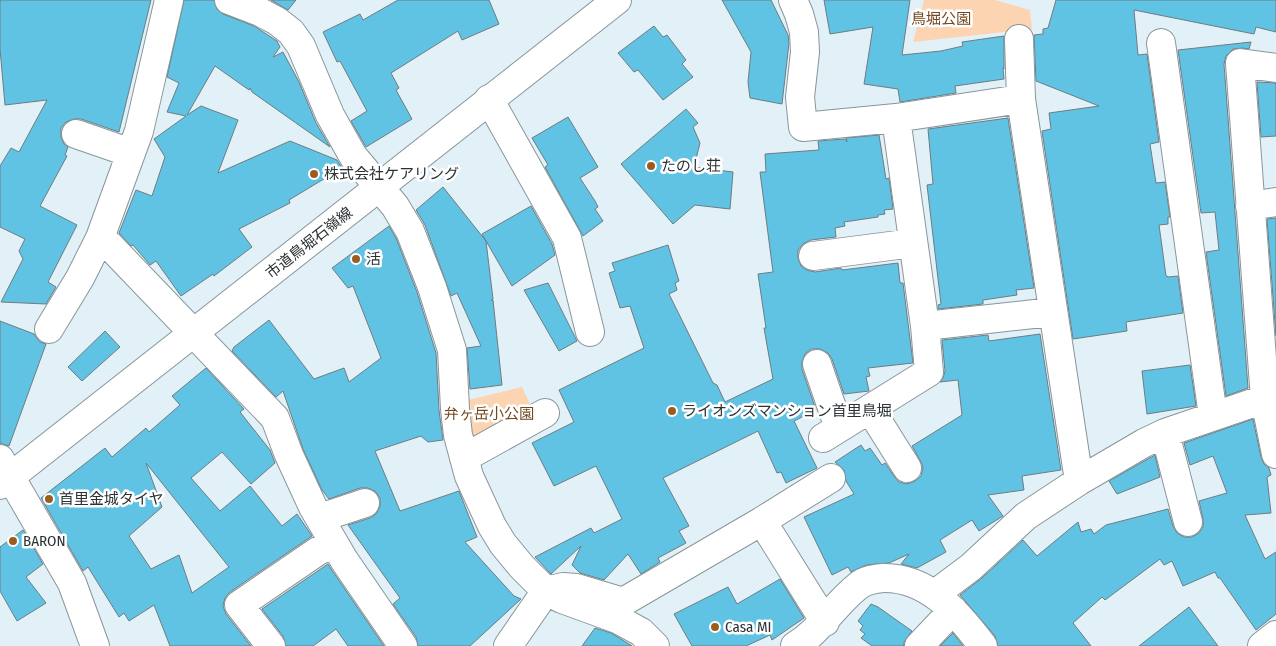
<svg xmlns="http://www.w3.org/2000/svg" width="1276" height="646" viewBox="0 0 1276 646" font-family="'Fira Sans Condensed','Noto Sans JP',sans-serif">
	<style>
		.green { fill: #fcd4b2 }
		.building { fill: #61c3e3; stroke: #6e7c81; fill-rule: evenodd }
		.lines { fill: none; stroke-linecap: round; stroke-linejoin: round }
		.street-casing { stroke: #88969b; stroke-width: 30 }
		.secondary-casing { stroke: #88969b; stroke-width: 30 }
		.street { stroke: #fff; stroke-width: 28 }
		.secondary { stroke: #fff; stroke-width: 28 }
		.poi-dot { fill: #995e1f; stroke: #fff; stroke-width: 2 }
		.labels { text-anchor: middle; stroke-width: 5; stroke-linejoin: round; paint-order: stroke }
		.park-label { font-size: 15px; fill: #72481f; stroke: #fff }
		.poi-label { font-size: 15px; fill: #2c3234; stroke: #fff; text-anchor: start }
		.street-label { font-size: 15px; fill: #2c3234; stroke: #fff }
	</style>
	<rect width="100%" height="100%" fill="#e2f1f7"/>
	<path class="green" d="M924,0h71l35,10 2,19 -119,13z
		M522,387l12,26 -61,25 -5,-38z"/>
	<path class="building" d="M0,0h151l-32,132 -38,-13h-7l-8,3 -5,6v9l3,7 4,3 -3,8 2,1 -27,50 37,19 -29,57 8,5 -10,17 -45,-2 22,-43 -4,-8 6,-12 -25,-12v-61l11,-18 8,4 28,-52 -42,5 -5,-56z
		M184,0h30l3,9 6,5 31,12 23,15 3,6 -7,10 10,-5 16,30 17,41 14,24 -78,-55 -2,-4 -1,2 -34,-24 -28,49 14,-9 37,14 -20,53 72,-32 47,19 5,8 -53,32 1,3 -51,26 13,18 -38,29 -1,-2 -32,22 -25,-35 -6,4 -17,-20 -2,1 -12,-13 17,-43 16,6 13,-39 -11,-18 32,-23 -19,-4 12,-29 -12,-6z
		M271,0h25l-8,10z
		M398,0h91l10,24 -37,16 -4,-9 -67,42 8,15 -3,2 16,29 -46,28 -15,-26 16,-10 -27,-50 -3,1 -14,-30 37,-18 3,6z
		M722,0h49l17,35 1,8 -7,61 -32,-6 -2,-16 3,-30z
		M824,0h86l-8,55 39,-4 22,-5 -1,-4 42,-6v33l-1,-1 1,11 -49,7 1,7 -56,9 -2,-13 -34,-5 9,-57 -43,7z
		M1056,0h220v32l-20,-5 -2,7 -120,-24 4,45 9,-1 12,88 -9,2 6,39 9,-1 5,35h-2v7l-9,1 7,51h1l1,1 10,-1 5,37 -57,9 1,9 -54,8 -31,-208 9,-2 -2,-16 50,-7 -63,-25 -2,-46 9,-1v-5l5,-1z
		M654,26l9,11 4,-2 19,25 -4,4 11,13 -30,23 -25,-30 -4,2 -16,-19z
		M1251,42l-2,7 -7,-1 -9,1 -7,7 -2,8 24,324 -22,8 -20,-144 13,-2 -4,-38 -14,1 -23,-163z
		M1257,82l19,1v53l-15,1z
		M686,109l12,14 -5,4 7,16 -6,24 39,5 -3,37 -35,-4 -22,19 -52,-60z
		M568,117l30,50 -18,11 15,23 3,6 -3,2 8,12 -20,15 -38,-69 3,-2 -16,-27z
		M1008,118l26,170 -18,2 1,5 -34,5v4l-45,5v-4l3,-1 -14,-119 6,-1 -5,-55z
		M879,135l7,44 3,-1 4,31 -9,1 1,4 -7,1v2l-34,5 1,4 -10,2 1,9 -25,3 -8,4 -5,6v8l3,8 6,4 8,2 26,-4 1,2 56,-7 2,20h3l10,80 -45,5 2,8 -4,1 3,14 -25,3 -12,-35 -4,-6 -8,-4h-9l-6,5 -3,8v7l14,41 -22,11 23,47 -31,15 -5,-11 -4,1 -19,-42 -95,47 26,48 -10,5 7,12 -28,15 2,4 -19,12 -13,-20 -24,26 -24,-7 -8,-8 9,-19 -30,28 -16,-17 56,-29 3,5 28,-14 -26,-53 -42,20 -22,-43 42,-21 -15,-32 85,-42 -14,-42 -10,2 -11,-35 6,-2 -3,-8 56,-18 11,36 -4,2 2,7 -8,4 44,89 4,2 8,17 48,-23 -9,-51h2l-8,-54 15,-2 -13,-100h6l-1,-18 54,-4 -1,-9 27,-2 2,3 -1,-4z
		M443,187l43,54 7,58 -2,1h2l9,85 -32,4 -3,-41 14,-2 -24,-53 -6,3 -26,-71 -9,-15z
		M531,206l21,38 3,11 -43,31 -30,-52z
		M1276,218v118l-9,-117z
		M389,226l7,12 21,54 19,61 3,57 4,30 -15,2 -7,-6 -46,15 25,60 59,-20 18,46 -12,5 49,54 7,3 -51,47h-52l-2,-9 -23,-33 7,-6 -52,-73 22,-7 6,-4 4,-7v-9l-5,-7 -7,-3h-8l-31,11 -7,-9 -19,-41 -20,-58 -7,6 -44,-46 2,-4 35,-27 45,59 30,-11 5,14 32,-24 -28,-72 -5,2 -16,-20z
		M548,283l29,58 -18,10 -35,-61z
		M0,321l34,13 6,8 6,2 -37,102 -9,-3z
		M105,331l15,16 -38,34 -14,-14z
		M1040,334l21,136 -39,6 2,14 -36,5 15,21 -24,15 -7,-11 -32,20 6,12 -29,16 -16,-4 8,-10 -20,9 -23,2 -15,7 -3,-5 -16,8 -28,-58 50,-23 -8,-13 -2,-11 -9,-8 26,-17 4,6 5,-3 12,17 3,-2 9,13 5,6 8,2 8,-3 6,-5 2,-9 -3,-7 -8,-14 50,-31 -4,-35 -18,2 3,-4 2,-7 -3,-31 46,-5 1,6z
		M1190,365l6,41 -49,8 -5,-43z
		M206,368l38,41 -4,3 30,38 5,13 -24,21 -29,-32 -31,26 29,33 30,-25 32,40 15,-12 15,22 -82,56 -5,6 -2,8 3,8 25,32h-81l-16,-41 -25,16 -5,-8 -5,4 -31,-50 -5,4 -42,-73 64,-50 7,9 34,-29 3,4 31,-27 -8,-9zM146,463l83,104 -37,26 -13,-38 -28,14 -22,-33 33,-29z
		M1253,419l8,38 3,7 5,4 2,7 -4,2 4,36 -26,2 20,44 11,-7v62l-20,16 -36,-52h-2l-3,-6 -32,14 -11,-25 -8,4 -4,-6 -55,41 -3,-3 -29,26 18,23h-93l-3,-10 -35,-41 22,-17 41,-38 14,16 41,-34 3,10 10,-3 3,5 12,-9 62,-16 5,17 4,7 7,4h8l7,-4 4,-6v-8l-4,-18 28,-8 -14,-37 -23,9 -6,-22z
		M1155,455l5,22 -43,17 -8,-13z
		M23,530l20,34 -17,13 20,26 -29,18 -17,-30v-44z
		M328,564l3,5 53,77h-36l-12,-17 -23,17h-27l-3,-10 -21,-27z
		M780,579l24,39 -32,22 -2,-5 -24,11h-54l-18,-32 54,-27 9,17z
		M871,604l7,3 34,24 -8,11v4h-32l-11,-8 4,-4 -5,-4 3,-4 -5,-5z
		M1189,607l29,39h-79z
		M595,628l16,5 21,13h-50z
		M953,633l10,13h-23z"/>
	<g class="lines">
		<defs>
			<path id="street" d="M169,0l-30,131 -39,107 10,8 165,172 14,37 24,52 31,53 59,86
				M229,0l31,12 17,9 14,11 10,14 29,69 23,41 42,50 15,25 22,56 20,63 3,59 3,26 11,41 23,50 11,18 19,23 24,24 16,8 55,20 24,13 14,14
				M793,0l6,14 5,18 1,20 -5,45 3,30 93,-9 125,-19 58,382
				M1019,39l2,60
				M1161,43l52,373
				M1276,68l-36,-5 25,336 11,55
				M489,99l78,139 23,94
				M896,118l29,208
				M76,134l55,19
				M1250,206l26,-4
				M813,256l100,-13
				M49,329l31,-51 20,-40
				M817,364l22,64
				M870,409l37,59
				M1165,433l23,89
				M823,438l106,-66 -4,-46 127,-14
				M464,458l81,-45
				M0,459l72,124 23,63
				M320,518l45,-15
				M762,521l69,-43
				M935,594l36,-27 55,-51 53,-35 65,-38 21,-10 111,-38
				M271,646l-32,-41 79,-54 16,-8
				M508,646l38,-55 17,-4 13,1 47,14 139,-81 63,101
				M795,646c26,-16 40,-42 63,-60 7,-6 16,-7 25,-8 45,-1 75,35 100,68
				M919,646l34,-36
				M1262,646l14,-11"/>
			<path id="secondary" d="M0,485l617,-485"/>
		</defs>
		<use href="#street" class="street-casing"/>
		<use href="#secondary" class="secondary-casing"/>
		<use href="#street" class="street"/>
		<use href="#secondary" class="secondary"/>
	</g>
	<g class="poi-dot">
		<circle cx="651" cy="166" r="5"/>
		<circle cx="314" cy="174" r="5"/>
		<circle cx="356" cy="259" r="5"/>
		<circle cx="672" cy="411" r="5"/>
		<circle cx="49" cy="499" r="5"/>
		<circle cx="13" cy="541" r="5"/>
		<circle cx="715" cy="627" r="5"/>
	</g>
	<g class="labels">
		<g class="park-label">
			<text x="941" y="24">鳥堀公園</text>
			<text x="489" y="419">弁ヶ岳小公園</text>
		</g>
		<g class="poi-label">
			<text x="661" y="171">たのし荘</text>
			<text x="324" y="179">株式会社ケアリング</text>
			<text x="366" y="264">活</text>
			<text x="682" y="416">ライオンズマンション首里鳥堀</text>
			<text x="59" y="504">首里金城タイヤ</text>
			<text x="23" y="546">BARON</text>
			<text x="725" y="632">Casa MI</text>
		</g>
		<g class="street-label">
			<text transform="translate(309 243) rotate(-38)" y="5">市道鳥堀石嶺線</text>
		</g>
	</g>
</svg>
